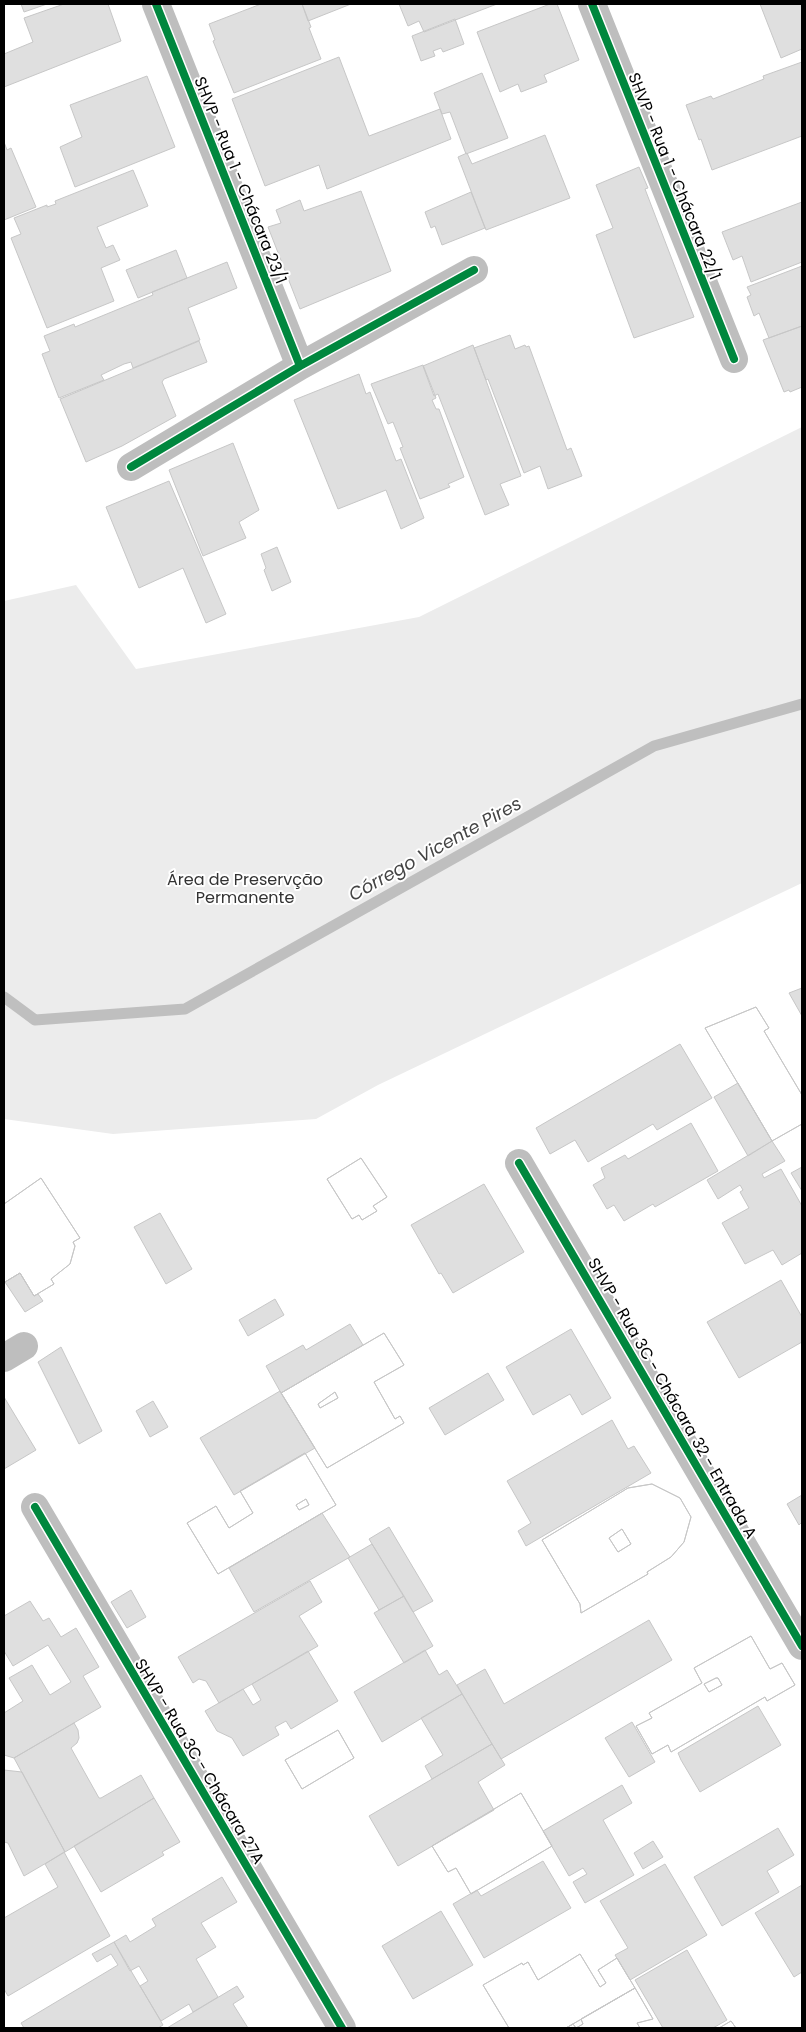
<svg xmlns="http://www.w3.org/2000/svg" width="806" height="2032" viewBox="0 0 806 2032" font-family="Poppins,sans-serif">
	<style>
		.green { fill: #ececec }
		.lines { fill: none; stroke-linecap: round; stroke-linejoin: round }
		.stream { stroke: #bfbfbf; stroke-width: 11 }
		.building { fill: #dfdfdf; stroke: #c7c7c7; fill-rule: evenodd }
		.minor { stroke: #bebebe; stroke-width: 28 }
		.cycleway-casing { stroke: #fff; stroke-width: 11 }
		.cycleway { stroke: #00873e; stroke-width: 8 }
		.labels { text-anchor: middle; stroke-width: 4; stroke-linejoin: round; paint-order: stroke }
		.street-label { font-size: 16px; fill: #000; stroke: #fff }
		.park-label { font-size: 16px; fill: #333; stroke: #fff }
		.water-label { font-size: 18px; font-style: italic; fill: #444; stroke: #fff }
	</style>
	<rect width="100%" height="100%" fill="#fff"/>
	<path class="green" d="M802,427v456l-424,202 -62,34 -203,15 -109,-15v-518l72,-16 60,84 283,-52z"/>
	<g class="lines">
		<path class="stream" d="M4,997l31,23 150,-11 469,-263 148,-42"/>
	</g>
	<path class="building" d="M21,4h26l-23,8z
		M64,4h44l13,37 -117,46v-33l29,-12 -9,-24z
		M261,4h41l9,23 -2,1 12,31 -87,34 -21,-52 2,-1 -6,-16z
		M302,4h49l-43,17z
		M399,4h98l-73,28 -5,-11 -11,5z
		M550,4h7l22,56 -35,15 3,7 -26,10 -3,-8 -18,8 -23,-60z
		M760,4h42v45l-21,9z
		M455,19l9,25 -21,8 -2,-4 -8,3 2,5 -14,5 -9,-25z
		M339,57l30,79 71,-27 11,30 -124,50 -8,-24 -54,21 -33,-87z
		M802,62v74l-90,34 -11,-31 -2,1 -13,-35 25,-9 2,3 51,-20 -1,-3z
		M482,73l26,65 -42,16 -16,-42 -8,2 -8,-21z
		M147,76l28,71 -100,40 -15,-40 22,-10 -12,-32z
		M545,135l25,63 -84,32 -28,-73 9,-4 5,11z
		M4,142l3,8 4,-2 25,59 -32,13z
		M639,167l9,21 -3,1 49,128 -60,21 -38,-103 17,-7 -17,-43z
		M133,170l15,36 -51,21 9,21 7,-3 7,15 -19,8 13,33 -67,27 -36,-90 10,-4 -7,-16 33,-13v2l9,-3 -1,-3z
		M361,191l30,80 -91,38 -32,-82 13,-4 -5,-13 24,-10 4,11z
		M471,192l14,36 -43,17 -7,-19 -4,2 -6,-16z
		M802,202v60l-51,20 -9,-26 -9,4 -11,-28z
		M176,250l11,28 -49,20 -12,-28z
		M227,262l10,26 -49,20 12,32 -67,28 -2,-6 -7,2 -23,11 3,5 -45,18 -17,-44 8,-3 -6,-15 30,-12 1,3 78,-32 -1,-3z
		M802,266v60l-33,12 -10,-25 -5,3 -7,-19 4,-2 -4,-8z
		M802,326v61l-12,5 -1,-2 -5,2 -21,-52z
		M510,335l5,14 10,-4 1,2 3,-1 38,104 4,-2 11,28 -34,13 -8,-23 -16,7 -36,-94 -2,1 -12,-32z
		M199,341l8,21 -43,17 -2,3 14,34 -54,30 -36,16 -26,-63z
		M473,345l48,131 -21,8 9,21 -24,10 -47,-121 -4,2 -11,-30z
		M423,365l13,33 -4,2 4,9h3l25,68 -16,7 2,3 -30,12 -20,-51 3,-1 -10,-25 -5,2 -17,-40z
		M359,374l7,20 4,-2 26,69 5,-2 23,59 -23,11 -15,-39 -48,19 -44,-109z
		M233,443l26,67 -20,12 7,16 -43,18 -34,-86z
		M169,481l57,133 -20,9 -23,-55 -44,20 -33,-81z
		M277,547l14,35 -19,9 -8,-21 2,-2 -5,-14z
		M802,988v28l-13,-23z
		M756,1007l13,21 -5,3 38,64v29l-30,17 -67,-113z
		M756,1007l13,21 -5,3 38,64v29l-30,17 -67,-113z
		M680,1044l32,54 -55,32 -4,-6 -65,38 -13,-22 -25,14 -14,-26z
		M738,1083l34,58 -24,15 -34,-59z
		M691,1123l27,48 -63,36 -2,-3 -29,17 -10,-16 -7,4 -14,-24 12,-7 -4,-10 24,-13 3,4z
		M772,1141l13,20 -23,13 2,4 17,-9 21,37v47l-20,12 -9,-15 -28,14 -23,-41 27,-15 -9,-16 3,-2 -3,-5 -22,14 -11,-19z
		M361,1158l26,39 -14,9 4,5 -15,9 -3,-5 -7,4 -25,-40z
		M361,1158l26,39 -14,9 4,5 -15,9 -3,-5 -7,4 -25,-40z
		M802,1167v24l-11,-18z
		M41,1178l39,60 -7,4 2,4 -5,18 -19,15 3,5 -20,12 -14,-23 -15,9 -1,-2v-76z
		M41,1178l39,60 -7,4 2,4 -5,18 -19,15 3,5 -20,12 -14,-23 -15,9 -1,-2v-76z
		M484,1184l40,68 -71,41 -12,-20 -2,1 -28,-49z
		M160,1213l32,56 -26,15 -32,-57z
		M20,1273l14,23 4,-2 5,7 -18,11 -20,-30z
		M781,1280l21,37v25l-63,36 -32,-56z
		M275,1299l9,16 -36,21 -9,-16z
		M350,1324l13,21 -82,48 -15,-27 37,-21 3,5z
		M571,1329l40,69 -29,17 -12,-21 -37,21 -27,-48z
		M384,1333l20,32 -30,17 21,37 5,-3 4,7 -77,45 -46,-75zM335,1392l3,6 -18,10 -2,-4z
		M384,1333l20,32 -30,17 21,37 5,-3 4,7 -77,45 -46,-75zM335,1392l3,6 -18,10 -2,-4z
		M61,1347l41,84 -23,13 -41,-82z
		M488,1373l16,27 -59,35 -16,-27z
		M280,1391l35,57 -81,47 -34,-57z
		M4,1397l32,53 -32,19z
		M153,1401l15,26 -18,10 -14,-26z
		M612,1420l16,29 6,-3 17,27 -125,73 -8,-15 13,-8 -24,-42z
		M305,1453l31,52 -118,69 -31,-51 29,-17 13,22 24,-15 -13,-22zM306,1499l3,6 -10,5 -3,-5z
		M305,1453l31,52 -118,69 -31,-51 29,-17 13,22 24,-15 -13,-22zM306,1499l3,6 -10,5 -3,-5z
		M652,1484l28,14 11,19 -7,25 -13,15 -24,15 1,2 -67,39 -1,-9 -38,-64 86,-52zM622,1529l9,15 -13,8 -9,-14z
		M652,1484l28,14 11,19 -7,25 -13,15 -24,15 1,2 -67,39 -1,-9 -38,-64 86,-52zM622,1529l9,15 -13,8 -9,-14z
		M802,1495v27l-3,3 -12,-21z
		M322,1513l28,44 -96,55 -25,-44z
		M389,1527l44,74 -20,11 -44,-73z
		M372,1544l32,52 -25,14 -31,-52z
		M310,1581l12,21 -23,14 19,30 -99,57 -13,-22 -7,-2 -6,4 -15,-26z
		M131,1590l15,27 -19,11 -16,-26z
		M404,1596l29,50 -29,17 -30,-50z
		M30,1601l13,20 6,-3 12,19 15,-9 23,39 -16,9 18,31 -87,51 -10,-3v-42l19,-12 -14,-23 23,-13 18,30 21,-13 -23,-37 -35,21 -9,-15v-35z
		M649,1620l23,40 -171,99 -44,-74 28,-16 19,35z
		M751,1636l19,33 12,-6 13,22 -28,16 -2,-4 -94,55 -3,-7 -16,9 -16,-28 16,-8 -3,-5 53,-30 -8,-15zM716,1678h2l4,7 -13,7 -5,-8z
		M751,1636l19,33 12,-6 13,22 -28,16 -2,-4 -94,55 -3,-7 -16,9 -16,-28 16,-8 -3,-5 53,-30 -8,-15zM716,1678h2l4,7 -13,7 -5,-8z
		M425,1650l14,25 8,-5 15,24 -80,48 -28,-50z
		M308,1651l30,50 -47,28 -5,-8 -11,6 4,8 -36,21 -11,-18 -15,-7 -12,-20 38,-22 10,16 8,-5 -9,-16z
		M462,1694l30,50 -60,35 -7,-13 18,-11 -22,-37z
		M758,1706l23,39 -81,47 -19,-32 -3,-7z
		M632,1722l23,40 -26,15 -24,-39z
		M74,1723l4,7 1,8 -2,5 -6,5 28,50h2l40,-23 13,23 -89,54 -51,-94z
		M338,1730l16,28 -52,31 -17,-29z
		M338,1730l16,28 -52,31 -17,-29z
		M492,1744l13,21 -27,17 16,28 -96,56 -29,-50z
		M4,1770l18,2 43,80 -41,24 -16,-33 -4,-1z
		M622,1785l10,18 -29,17 31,55 -49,28 -12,-21 14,-8 -4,-6 -14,8 -26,-45z
		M521,1793l31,53 -81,48 -15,-26 -8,4 -16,-26z
		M521,1793l31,53 -81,48 -15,-26 -8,4 -16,-26z
		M154,1798l26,44 -18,10 2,3 -63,37 -27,-46z
		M778,1828l16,27 -27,16 12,21 -57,34 -28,-49z
		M653,1841l10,16 -20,12 -9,-16z
		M64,1852l46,84 -102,60 -4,-7v-71l54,-31 -13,-23z
		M543,1861l28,47 -87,50 -31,-54 24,-14 4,6z
		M665,1864l42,71 -77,45 -15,-25 13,-7 -28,-47z
		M222,1877l15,25 -36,21 15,24 -20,12 22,38 -25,15 -4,-8 -28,17 -21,-35 8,-5 -9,-15 -9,5 -16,-29 12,-7 4,7 26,-16 -4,-7z
		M802,1885v87l-8,5 -39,-64z
		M441,1911l32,54 -60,34 -31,-53z
		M114,1942l49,83 -5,3h-134l-3,-5 97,-58 -7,-11 -14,8 -5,-8z
		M687,1950l40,70 -14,8h-50l-28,-48z
		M580,1954l20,33 6,-4 -8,-13 19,-12 18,30 -69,40h-57l-26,-43 39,-22 1,2 5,-3 10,18z
		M580,1954l20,33 6,-4 -8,-13 19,-12 18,30 -69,40h-57l-26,-43 39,-22 1,2 5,-3 10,18z
		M237,1986l7,11 -11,7 15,24h-81z
		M635,1988l18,31 -16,4 3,5h-74l7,-4 3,4 7,-4 -2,-5z
		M635,1988l18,31 -16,4 3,5h-74l7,-4 3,4 7,-4 -2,-5z
		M731,2021l5,7h-17z
		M731,2021l5,7h-17z"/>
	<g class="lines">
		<path class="minor" d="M156,4l144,362
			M592,4l142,355
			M131,467l169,-101 174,-96
			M519,1163l283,483
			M4,1358l20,-12
			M35,1507l307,521"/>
		<defs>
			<path id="cycleway" d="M156,4l144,362
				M592,4l142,355
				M131,467l169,-101 174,-96
				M519,1163l283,483
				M35,1507l307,521"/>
		</defs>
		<use href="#cycleway" class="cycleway-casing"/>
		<use href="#cycleway" class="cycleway"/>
	</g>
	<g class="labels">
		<g class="street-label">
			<text transform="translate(675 176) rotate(68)" y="6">SHVP - Rua 1 - Chácara 22/1</text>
			<text transform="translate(241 180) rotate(68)" y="6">SHVP - Rua 1 - Chácara 23/1</text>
			<text transform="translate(673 1398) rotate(60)" y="6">SHVP - Rua 3C - Chácara 32 - Entrada A</text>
			<text transform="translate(200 1761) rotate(59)" y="6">SHVP - Rua 3C - Chácara 27A</text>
		</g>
		<g class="park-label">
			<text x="245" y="885">Área de Preservção<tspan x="245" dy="18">Permanente</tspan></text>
		</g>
		<g class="water-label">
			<text transform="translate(435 849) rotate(-29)" y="6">Córrego Vicente Pires</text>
		</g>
	</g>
	<rect width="806" height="2032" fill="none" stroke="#000000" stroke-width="10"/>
</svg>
